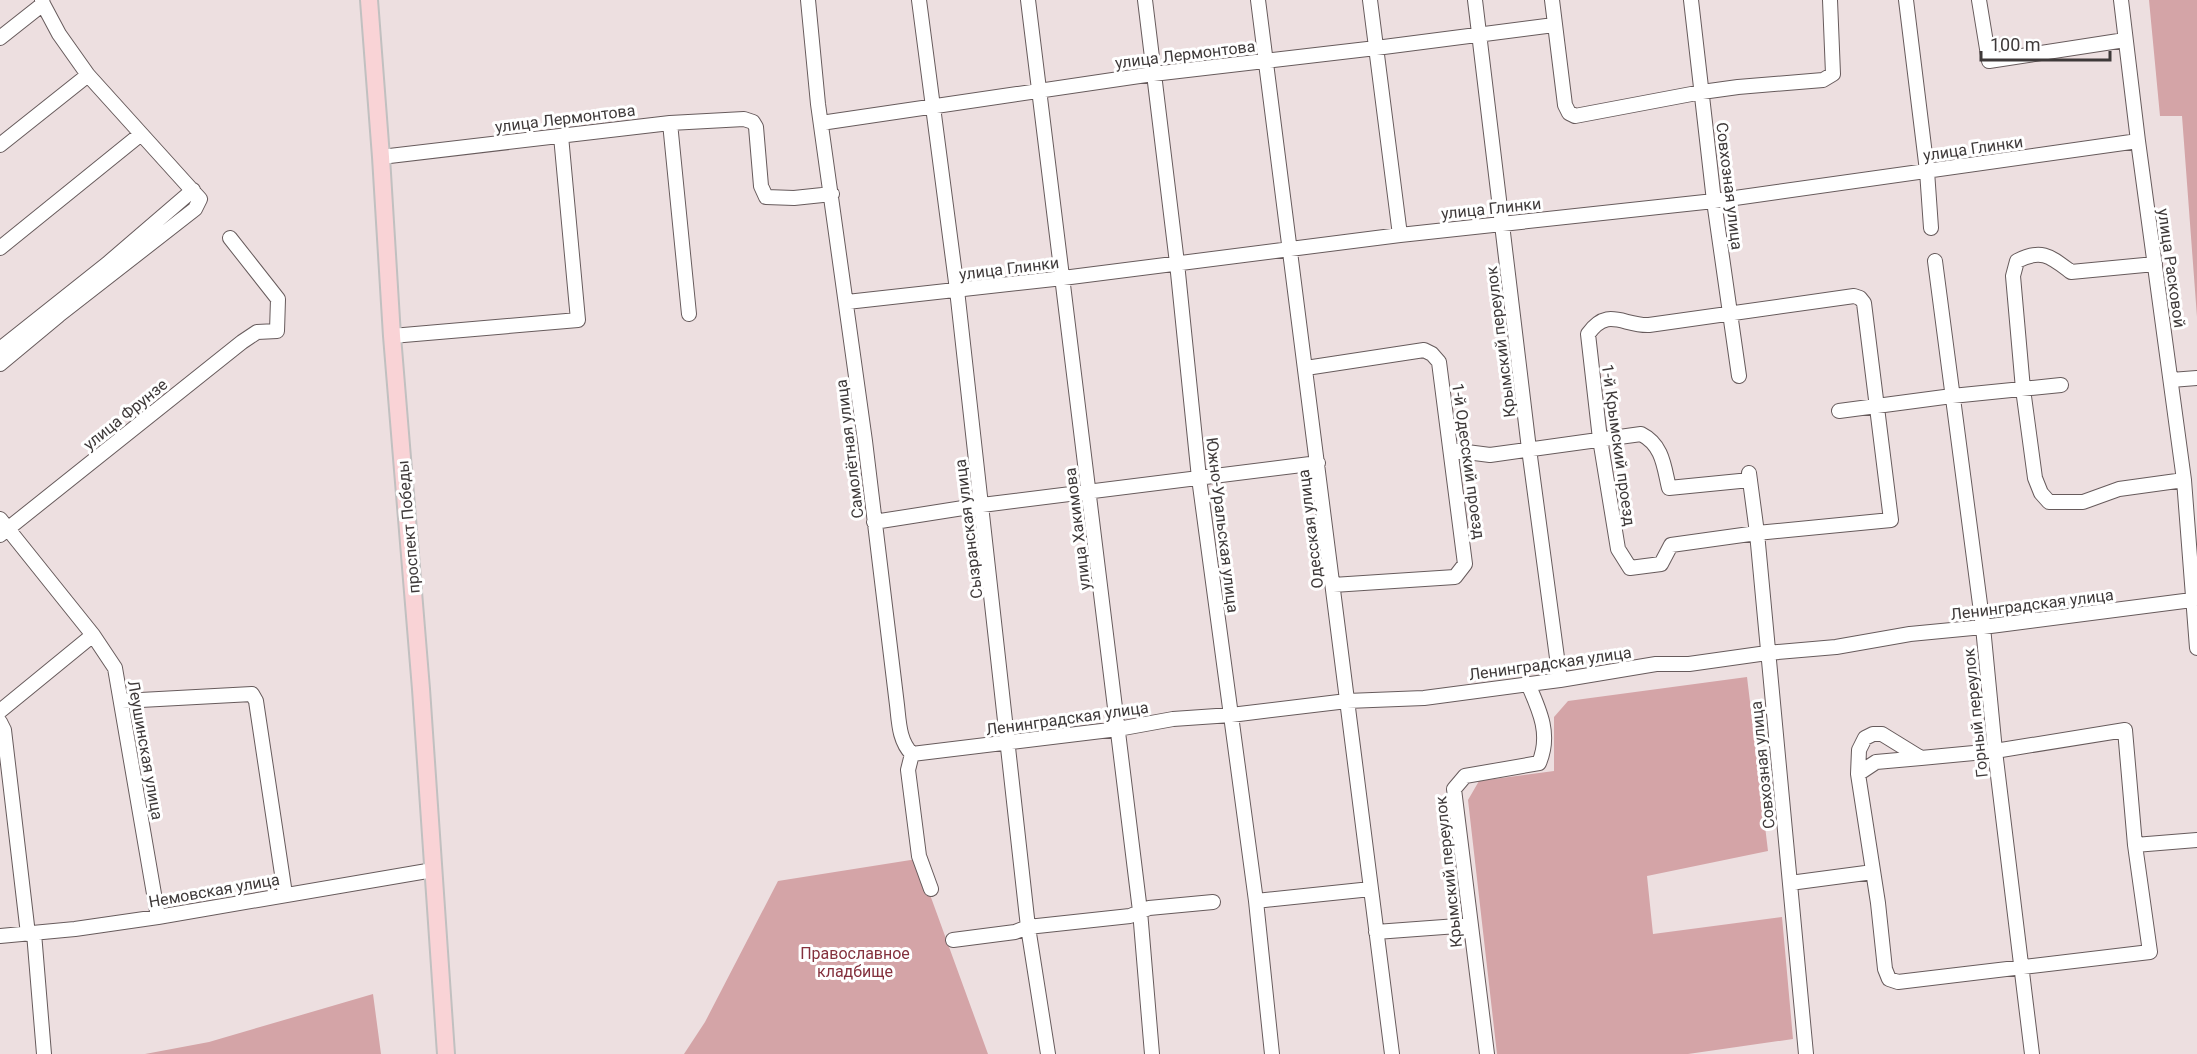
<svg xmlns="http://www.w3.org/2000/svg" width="2197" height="1054" viewBox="0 0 2197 1054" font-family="Roboto,sans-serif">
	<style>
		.green { fill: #d4a4a7 }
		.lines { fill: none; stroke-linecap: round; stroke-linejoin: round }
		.minor-casing { stroke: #675b5c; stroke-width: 16 }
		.major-casing { stroke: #c1c0c0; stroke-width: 20 }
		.minor { stroke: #fff; stroke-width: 14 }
		.major { stroke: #f9d3d6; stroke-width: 16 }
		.labels { text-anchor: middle; stroke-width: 6; stroke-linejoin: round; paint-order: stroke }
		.street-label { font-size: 16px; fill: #3e3939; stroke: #fff }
		.park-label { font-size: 16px; fill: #84313d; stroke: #fff }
	</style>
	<rect width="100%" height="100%" fill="#eddfe0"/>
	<path class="green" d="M2149,0h48v317l-15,-201h-22z
		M1747,677l21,174 -121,25 6,58 129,-17 11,122 -105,15h-191l-29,-254 11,-19 75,-10v-54l14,-16z
		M917,859l71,195h-304l21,-32 73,-141z
		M373,994l8,60h-236l64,-12z"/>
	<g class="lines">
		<defs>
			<path id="minor" d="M808,0l10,104 47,337 32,264c2,17 2,36 15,49
				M919,0l38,290 71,637 20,127
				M1028,0l112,911 12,143
				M1145,0l32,263 22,215 57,423 16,153
				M1258,0l134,1054
				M1370,0l30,235
				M1475,0l54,449 31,231
				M1552,0l13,105 4,8 6,3 127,-24 36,-5 85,-7 10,-6 -3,-74
				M1691,0l23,201 25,175
				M1906,0l21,171 4,57
				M1979,0l10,61 136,-21
				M2121,0l17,141 46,339 13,168
				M0,38l43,-34 -1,-4
				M670,123l19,191
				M821,123l332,-49 223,-26 178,-23
				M0,145l88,-70
				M381,157l289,-34 74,-4 9,3 3,5 5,59 5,11 28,1 38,-4
				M0,248l141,-114
				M1935,261l48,366 12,124 37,303
				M2155,264l-84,8c-20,-15 -29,-24 -54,-11l-4,15 10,113 12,89 6,15 8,9h34l36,-13 65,-9
				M1854,296l6,2 4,5 27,217 -134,13 -86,12 -10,19 -31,4 -12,-19 -18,-110 -12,-105c20,-28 35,-8 61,-9z
				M847,302l216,-24 337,-43 314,-34 424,-60
				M392,336l186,-16 -17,-184
				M0,349l107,-85 86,-74
				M0,364l59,-49 136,-106 5,-10 -112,-124 -29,-41 -16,-30
				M1306,368l118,-18 8,4 7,8 26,202 -10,13 -122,8
				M2171,380l26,-2
				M1839,411l113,-15 109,-11
				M1451,450l39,5 151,-21c22,11 23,33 28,54l81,-8
				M1749,473l8,60 49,521
				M0,519l93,116 22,33 43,249
				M874,522l108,-17 336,-42
				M0,535l242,-193 15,-10 20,-1 1,-32 -48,-61
				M122,701l130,-7 4,7 29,193
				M0,711l93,-76
				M0,722l4,8 24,204
				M2125,730l10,115 15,107 -252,30 -9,-3 -4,-10 -7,-66 -20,-129 1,-24 6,-12 8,-4h9l39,24 74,-7z
				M912,754l206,-25 55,-10 58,-4 116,-14 77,-3 136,-18 96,-16h33l78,-11 69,-6 74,-13 73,-7 209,-27
				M912,754l-4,16 11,86 12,33
				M1858,774l18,-12 45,-4
				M2135,845l62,-5
				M1790,883l83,-11
				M1256,901l115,-12
				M1376,932l95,-7
				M34,933l10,121
				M0,936l75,-7 83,-12 275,-47
				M953,940l62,-8 13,-5 102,-11 19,-8 64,-6
				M1487,1054l-33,-265 11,-13 74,-13c12,-28 1,-52 -11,-79"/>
			<path id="major" d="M369,0l12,157 11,179 29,353 25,365"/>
		</defs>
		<use href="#minor" class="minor-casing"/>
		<use href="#major" class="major-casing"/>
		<use href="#minor" class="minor"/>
		<use href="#major" class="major"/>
	</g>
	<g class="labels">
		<g class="street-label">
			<text transform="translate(1185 54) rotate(-7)" y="6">улица Лермонтова</text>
			<text transform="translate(565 118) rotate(-7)" y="6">улица Лермонтова</text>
			<text transform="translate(1973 148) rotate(-8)" y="6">улица Глинки</text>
			<text transform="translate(1730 186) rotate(83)" y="6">Совхозная улица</text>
			<text transform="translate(1491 208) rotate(-6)" y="6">улица Глинки</text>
			<text transform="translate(1009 268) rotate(-7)" y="6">улица Глинки</text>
			<text transform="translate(2172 268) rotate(82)" y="6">улица Расковой</text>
			<text transform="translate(1500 342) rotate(-97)" y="6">Крымский переулок</text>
			<text transform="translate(125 414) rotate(-39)" y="6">улица Фрунзе</text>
			<text transform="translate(1619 445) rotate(82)" y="6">1-й Крымский проезд</text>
			<text transform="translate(849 449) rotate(-97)" y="6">Самолётная улица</text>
			<text transform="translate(1469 461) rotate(82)" y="6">1-й Одесский проезд</text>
			<text transform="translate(1223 525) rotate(83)" y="6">Южно-Уральская улица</text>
			<text transform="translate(408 527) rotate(-95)" y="6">проспект Победы</text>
			<text transform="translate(968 529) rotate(-97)" y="6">Сызранская улица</text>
			<text transform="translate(1077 529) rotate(-97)" y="6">улица Хакимова</text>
			<text transform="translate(1310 529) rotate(-97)" y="6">Одесская улица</text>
			<text transform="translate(2032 604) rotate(-7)" y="6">Ленинградская улица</text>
			<text transform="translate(1550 663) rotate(-8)" y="6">Ленинградская улица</text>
			<text transform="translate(1975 713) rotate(-96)" y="6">Горный переулок</text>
			<text transform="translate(1067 718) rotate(-8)" y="6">Ленинградская улица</text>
			<text transform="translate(146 750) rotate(80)" y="6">Леушинская улица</text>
			<text transform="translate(1762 765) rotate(-96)" y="6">Совхозная улица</text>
			<text transform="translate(1448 872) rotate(-96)" y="6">Крымский переулок</text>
			<text transform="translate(214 890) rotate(-10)" y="6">Немовская улица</text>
		</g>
		<g class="park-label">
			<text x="855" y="959">Православное<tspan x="855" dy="18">кладбище</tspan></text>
		</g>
	</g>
	<path d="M1981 51v9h129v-9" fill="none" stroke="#3e3939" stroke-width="3"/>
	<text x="1990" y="51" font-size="18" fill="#3e3939" stroke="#ffffff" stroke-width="4.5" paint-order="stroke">100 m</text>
</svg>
